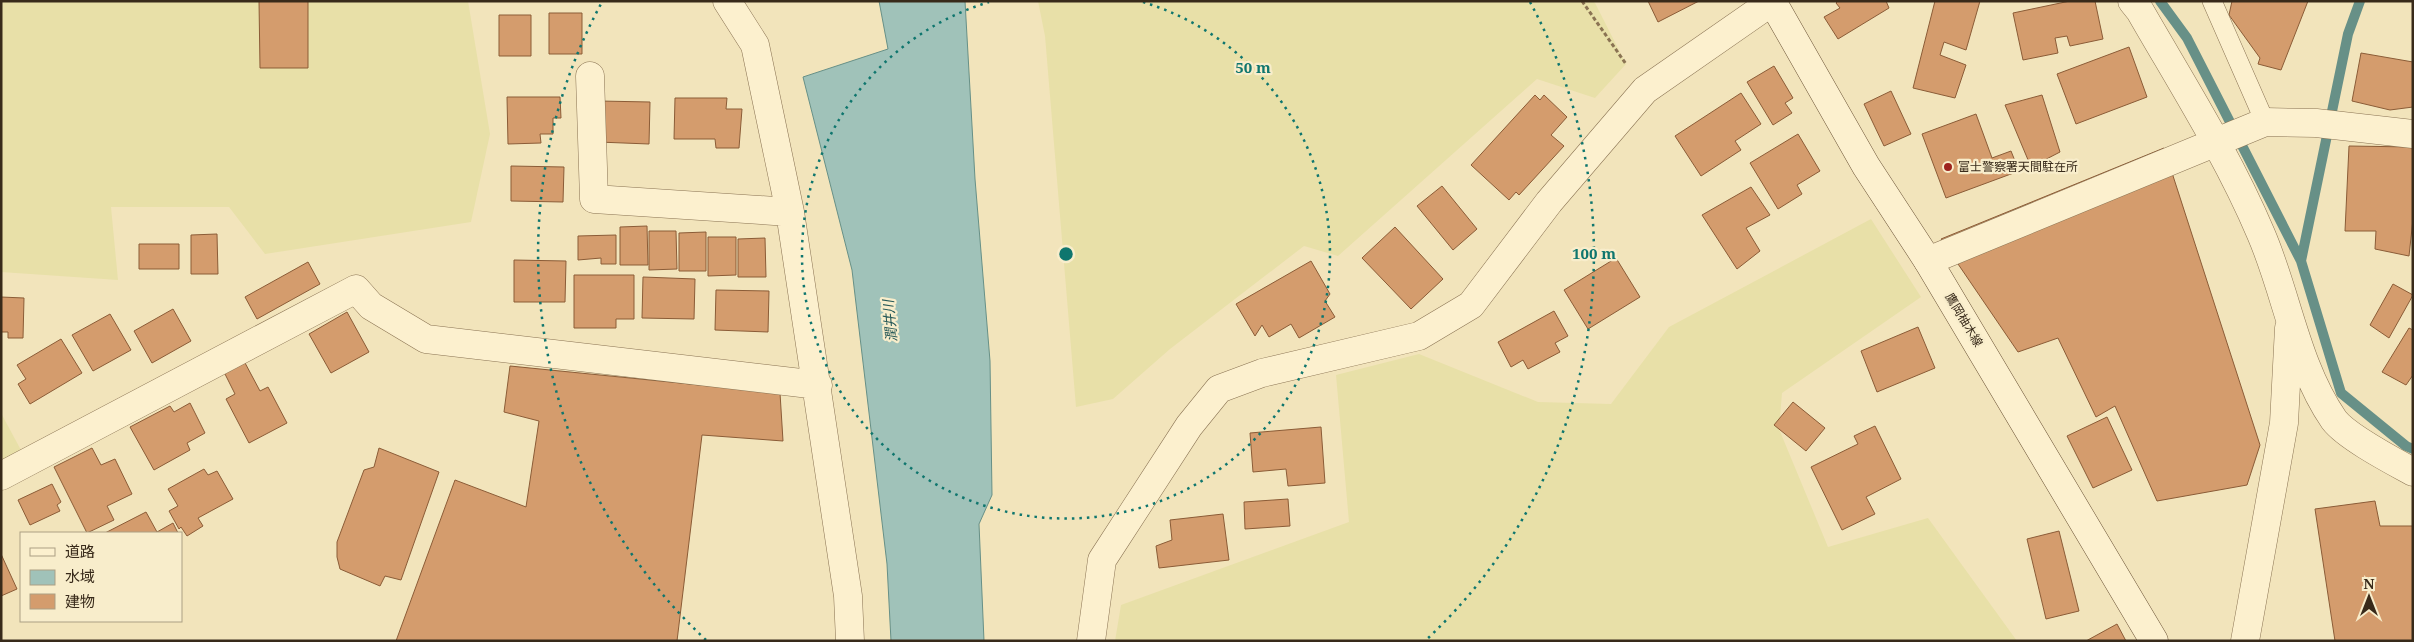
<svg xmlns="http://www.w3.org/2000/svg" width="2414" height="642" viewBox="0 0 2414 642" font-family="'Noto Serif','Noto Sans JP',serif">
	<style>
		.farmland { fill: #e8e0a8 }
		.water { fill: #a0c2b9; stroke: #679087 }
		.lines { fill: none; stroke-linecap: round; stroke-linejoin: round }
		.stream { stroke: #679087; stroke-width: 10 }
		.building { fill: #d49c6d; stroke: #8b5c37 }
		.service-casing { stroke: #8a7353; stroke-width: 20 }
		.minor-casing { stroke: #8a7353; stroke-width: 29 }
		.secondary-casing { stroke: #6c5437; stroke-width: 29 }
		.path { stroke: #8a7353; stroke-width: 3; stroke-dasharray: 4 2.5; stroke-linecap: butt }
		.service { stroke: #fcf0ce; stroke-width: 19 }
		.minor { stroke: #fcf0ce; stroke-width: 28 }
		.secondary { stroke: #fcf0ce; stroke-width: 28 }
		.ring { fill: none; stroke: #0f766e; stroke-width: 2.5; stroke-dasharray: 2.5 5 }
		.poi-dot { fill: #9e231e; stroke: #f8edcb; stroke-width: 2 }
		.labels { text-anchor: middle; stroke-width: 4.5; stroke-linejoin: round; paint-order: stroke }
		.poi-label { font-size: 12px; fill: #382a1a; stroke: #f8edcb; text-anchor: start }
		.street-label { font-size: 12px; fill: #382a1a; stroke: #f8edcb }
		.water-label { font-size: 14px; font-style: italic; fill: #275958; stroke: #f8edcb }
		.centre { fill: #0f766e; stroke: #f8edcb; stroke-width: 2.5 }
		.ring-label { font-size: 15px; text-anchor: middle; font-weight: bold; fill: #0f766e; stroke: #f8edcb; stroke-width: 4.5; stroke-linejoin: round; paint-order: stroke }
	</style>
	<rect width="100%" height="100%" fill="#f2e4bb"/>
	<path class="farmland" d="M1,1h467l22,133 -19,88 -206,32 -36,-47h-118l7,73 -117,-8z
		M1038,1h554l3,2 31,61 -31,34 -58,-19 -199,177 -34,-10 -134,103 -57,50 -37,8 -31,-371z
		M1871,219l50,78 -139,96 -3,36 49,118 100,-29 89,123h-902l6,-36 228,-83 -13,-147 83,-21 119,48 73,2 58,-77z
		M1,413l21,39 -21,12z"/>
	<path class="water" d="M879,1h86l10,178 15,182 2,134 -13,29 5,117h-93l-4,-77 -35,-294 -49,-193 85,-28z"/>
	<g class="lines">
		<path class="stream" d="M2160,1l27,37 114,223 40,132 65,53 7,3
			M2301,261l47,-227 12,-33"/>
	</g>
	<path class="building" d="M259,1h49v67h-48z
		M1648,1h51l-41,21z
		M1838,1h48l3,7 -51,31 -14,-22 16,-9 -4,-5z
		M1935,1h45l-14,49 -22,-8 -4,13 26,10 -11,33 -42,-10z
		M2070,1h25l8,38 -33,7 -3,-10 -12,2 3,15 -35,7 -10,-47z
		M2232,1h76l-27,69 -23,-6 2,-6 -31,-43z
		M549,13h33v41h-33z
		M499,15h32v41h-32z
		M2129,47l18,50 -71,27 -19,-50z
		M2361,53l52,9v45l-23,3 -38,-9z
		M1774,66l19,32 -8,5 7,10 -19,12 -26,-43z
		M1891,91l20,43 -27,12 -20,-42z
		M1741,93l20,31 -26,17 6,9 -40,26 -26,-40z
		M1535,95l5,5 4,-5 23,22 -16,18 13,11 -45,49 -3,-3 -7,8 -38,-35z
		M2042,95l18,57 -29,15 -26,-62z
		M507,97h53l1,21h-8v16h-13l1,9 -33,1z
		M675,98h52l-1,11h16l-3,39h-23l-1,-9h-41z
		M599,101l51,1 -1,42 -51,-2z
		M1976,114l16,44 19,-7 8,20 -73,27 -24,-64z
		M1798,134l22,37 -23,14 5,9 -24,15 -28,-46z
		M2349,146l64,1v72l-4,37 -34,-7 1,-18h-31z
		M2164,148l96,297 -13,40 -90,16 -42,-95 -19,11 -38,-79 -40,14 -77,-113z
		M511,166l53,1 -1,35 -52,-1z
		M1442,186l35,43 -24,21 -36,-44z
		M1751,187l19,28 -24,13 14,23 -23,18 -35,-54z
		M647,226l1,39h-28v-38z
		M1395,227l48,52 -32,30 -49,-51z
		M649,231h27l1,38 -28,1z
		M706,232v39h-27v-38z
		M217,234l1,40h-27v-39z
		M616,235v29h-15v-6l-23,2v-24z
		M708,237h28v38l-28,1z
		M765,238l1,39h-28v-38z
		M139,244h40v25h-40z
		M1616,258l24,39 -52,32 -24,-39z
		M514,260l52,1 -1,41h-51z
		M1311,261l19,33 -5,7 10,16 -36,21 -8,-14 -22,13 -7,-12 -7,11 -19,-32z
		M308,262l12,22 -63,35 -12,-22z
		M574,275h60v44h-18v9h-42z
		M643,277l52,2 -1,40 -52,-1z
		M2393,284l20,11 -24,43 -19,-13z
		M716,290l53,1 -1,41 -53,-2z
		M1,297l23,1 -1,40h-15v-6h-7z
		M173,309l18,32 -39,22 -18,-32z
		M1554,311l14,25 -13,7 5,9 -32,17 -5,-9 -12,7 -13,-25z
		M347,312l22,40 -38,21 -22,-39z
		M110,314l21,36 -38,21 -21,-36z
		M1918,327l17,41 -58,24 -16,-41z
		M2409,328l4,2v45l-7,10 -24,-13z
		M61,339l21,34 -52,31 -12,-20 8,-5 -9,-14z
		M244,361l16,30 8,-4 19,36 -38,20 -23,-44 9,-5 -11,-22z
		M510,366l270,27 3,48 -81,-6 -25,206h-281l59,-161 71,27 13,-86 -35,-9z
		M1793,402l32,26 -19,23 -32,-26z
		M190,403l15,30 -18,10 3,7 -36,20 -24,-43 40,-21 4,6z
		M2107,417l25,53 -39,18 -26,-52z
		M1875,426l26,53 -35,18 9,17 -33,16 -31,-63 47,-23 -4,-8z
		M1321,427l4,56 -37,3 -2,-17 -33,3 -3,-39z
		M92,448l9,17 14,-6 17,35 -25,12 7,14 -27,13 -33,-66z
		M379,448l60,24 -38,108 -16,-4 -5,10 -40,-17 -3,-12v-15l27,-72 10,-3z
		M204,469l4,6 9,-4 16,28 -35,19 5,8 -16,10 -6,-9 -2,2 -10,-18 9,-5 -10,-17z
		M52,484l9,18 -4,3 3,6 -30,14 -12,-25z
		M1288,499l2,27 -45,3 -1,-27z
		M2375,501l5,25h33v115h-78l-20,-132z
		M146,512l11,20 16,-9 5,10h-73z
		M1223,514l6,46 -70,8 -3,-22 16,-6 -2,-20z
		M2059,531l20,80 -33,8 -19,-80z
		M1,554l16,35 -16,7z
		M2117,624l9,17h-40z"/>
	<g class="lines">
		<defs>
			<path id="service" d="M2212,1l53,121"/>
			<path id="minor" d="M727,1l28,44 35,167 58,384 2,45
				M2132,1l8,10c42,73 88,145 121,223 26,60 35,131 73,186 13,17 59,41 79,52
				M590,76l4,123 196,13
				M1928,261l337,-139 51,1 97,11
				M1,476l355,-187 15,17 55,33 392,46
				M1091,641l11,-81 87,-134 30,-37 43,-16 157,-37 52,-31 78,-103 96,-112 128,-89
				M2245,641l39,-218 5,-95"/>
			<path id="secondary" d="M1772,1l94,165 62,95 226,380"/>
		</defs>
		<use href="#service" class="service-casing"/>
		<use href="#minor" class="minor-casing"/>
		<use href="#secondary" class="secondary-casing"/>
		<path class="path" d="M1582,1l44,63"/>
		<use href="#service" class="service"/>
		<use href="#minor" class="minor"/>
		<use href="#secondary" class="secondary"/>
	</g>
	<g class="ring">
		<path d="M1143 2A264 264 0 1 1 989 2"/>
		<path d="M706 640A528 528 0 0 1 602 2M1530 2A528 528 0 0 1 1426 640"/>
	</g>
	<circle class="poi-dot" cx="1948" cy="167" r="5"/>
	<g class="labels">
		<g class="poi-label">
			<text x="1958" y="171">富士警察署天間駐在所</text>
		</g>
		<g class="street-label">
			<text transform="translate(1964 320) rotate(59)" y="4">鷹岡柚木線</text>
		</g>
		<g class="water-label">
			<text transform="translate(890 321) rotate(-95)" y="5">潤井川</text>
		</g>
	</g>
	<circle cx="1066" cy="254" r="8" class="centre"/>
	<g class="ring-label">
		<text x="1253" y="73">50 m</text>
		<text x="1594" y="259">100 m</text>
	</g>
	<rect width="2414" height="642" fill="none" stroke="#382a1a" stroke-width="5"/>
	<rect x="20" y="532" width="162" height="90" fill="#f8edcb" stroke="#ab9f84"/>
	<rect x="30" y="548" width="25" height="8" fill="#fcf0ce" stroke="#ab9f84"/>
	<text x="65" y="557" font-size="15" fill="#382a1a">道路</text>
	<rect x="30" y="570" width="25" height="15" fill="#a0c2b9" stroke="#ab9f84"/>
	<text x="65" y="582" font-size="15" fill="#382a1a">水域</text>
	<rect x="30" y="594" width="25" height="15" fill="#d49c6d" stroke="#ab9f84"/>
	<text x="65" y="607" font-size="15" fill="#382a1a">建物</text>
	<g transform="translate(2369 597)" stroke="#f8edcb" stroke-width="4" paint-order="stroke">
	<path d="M0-4L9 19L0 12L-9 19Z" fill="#382a1a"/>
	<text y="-8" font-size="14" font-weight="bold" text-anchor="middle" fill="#382a1a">N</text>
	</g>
</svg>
